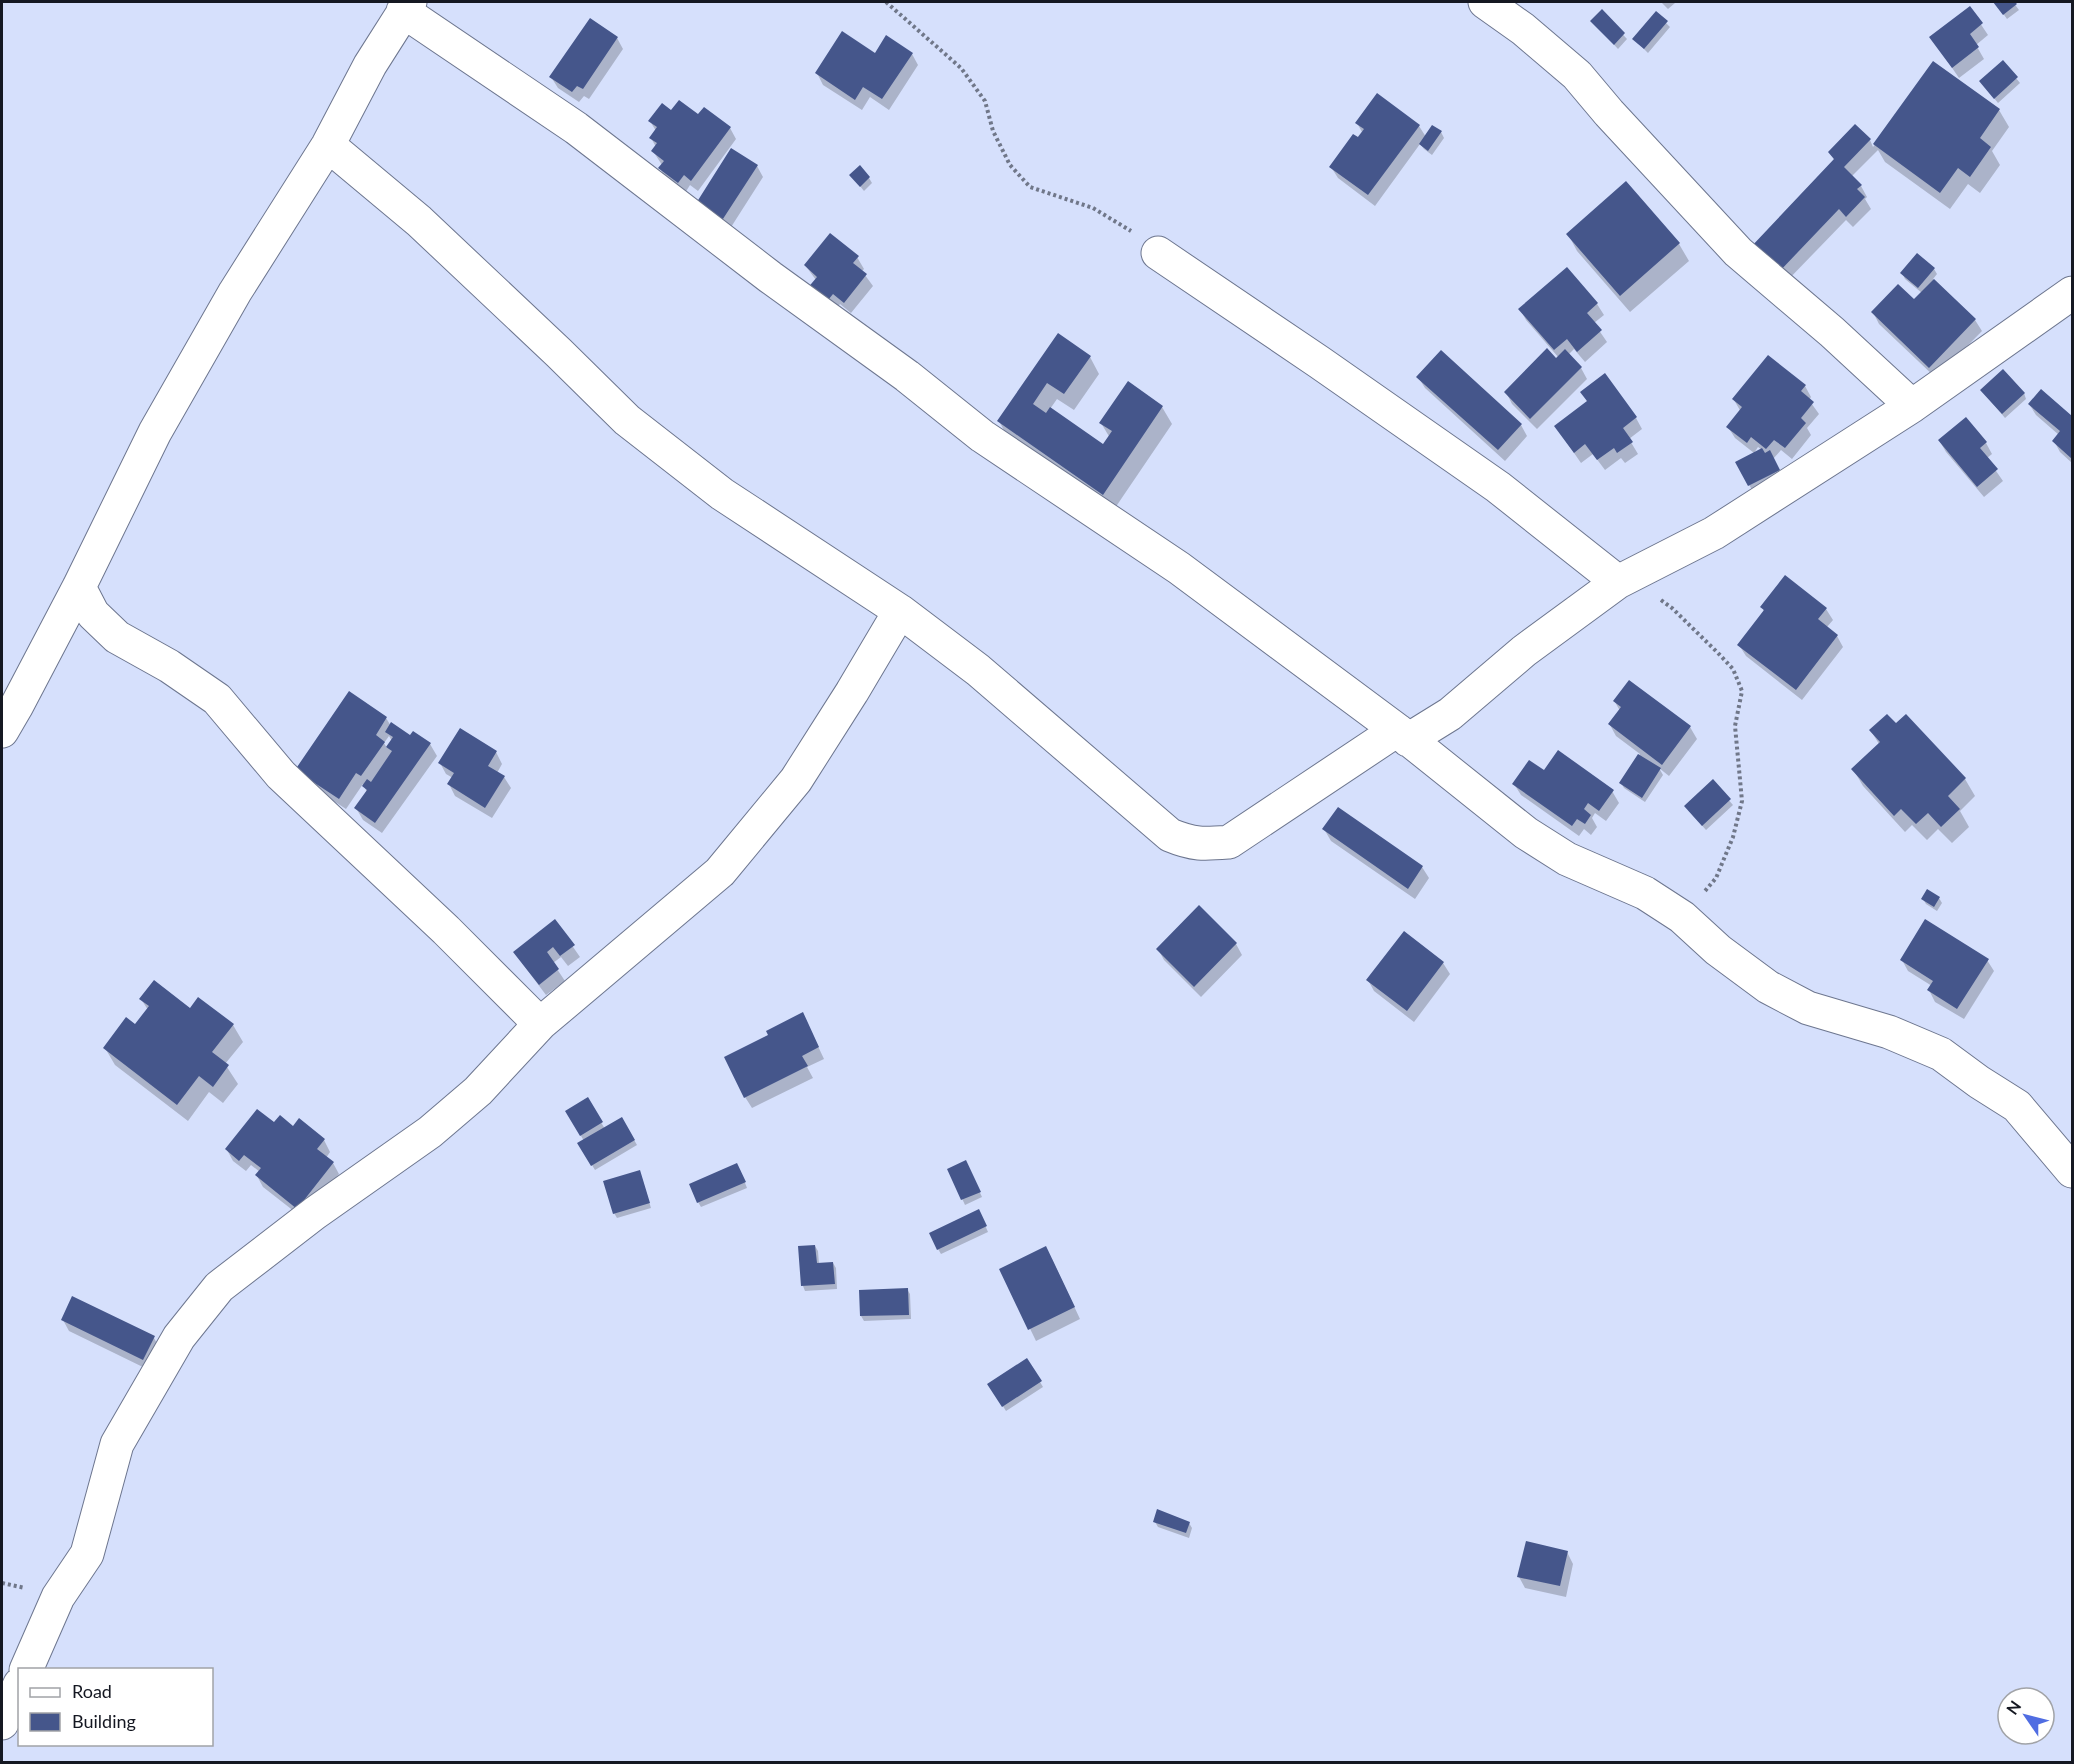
<svg xmlns="http://www.w3.org/2000/svg" width="2074" height="1764" viewBox="0 0 2074 1764" font-family="Lato,sans-serif">
	<style>
		.shadow { fill: #0003; fill-rule: evenodd }
		.building { fill: #45568b }
		.lines { fill: none; stroke-linecap: round; stroke-linejoin: round }
		.minor-casing { stroke: #6d768f; stroke-width: 35 }
		.path { stroke: #707789; stroke-width: 4; stroke-dasharray: 3 3; stroke-linecap: butt }
		.minor { stroke: #fff; stroke-width: 33 }
	</style>
	<rect width="100%" height="100%" fill="#d6e0fc"/>
	<path class="shadow" d="M1661,2h13l1,1 -7,6z
		M1995,2h18l6,8 -12,9z
		M1970,8l18,27 -12,10 8,14 -25,19 -28,-41z
		M1602,12l25,27 -9,10 -26,-28z
		M1656,13l14,14 -22,26 -14,-14z
		M617,38l6,11 -34,50 -5,-3 -5,6 -21,-14 -7,-11z
		M912,54l6,11 -29,45 -19,-13 -8,13 -39,-25 -6,-12 58,-18z
		M2003,62l17,21 -22,20 -17,-21z
		M1933,63l66,47 10,17 -17,24 8,14 -20,28 -12,-9 -18,25 -65,-47 -7,-12 -27,27 10,9 6,11 -2,2 6,10 -18,18 -7,-7 -62,64 -26,-25 77,-98 -5,-8 40,-13 3,7z
		M672,112l26,4 32,12 6,11 -38,52 -8,-6 -5,8 -19,-14 -6,-11 2,-3 -9,-14 3,-4 -5,-9 5,-7 -6,-10z
		M1357,123l62,3 7,11 15,-5 3,6 -12,17 -8,-6 -4,-5 -45,62 -37,-28 -7,-11 31,-35z
		M757,166l6,11 -37,58 -14,-9z
		M851,175l18,3 3,5 -8,8z
		M1626,183l53,61 10,17 -59,51 -53,-61 -9,-17z
		M857,257l7,12 -2,2 11,15 -22,27 -11,-9 -9,11 -15,-35 -11,-15z
		M1567,269l30,35 7,11 -10,8 13,19 -22,20 -11,-13 -6,6 13,13 6,11 -50,50 -25,-25 -6,-12 53,-34 -33,-38 -6,-11z
		M1934,269l3,5 -4,5 42,41 7,11 -46,47 -57,-54 -6,-12 41,-11 8,-8 -17,-14 -3,-6z
		M1058,335l32,22 9,17 -25,36 -17,-11 -7,10 54,38 6,-9 -9,-15 61,-16 10,17 -59,87 -105,-73 -9,-17z
		M1418,377l103,48 6,11 -22,25 -80,-73z
		M1805,386l6,11 -2,3 10,14 -12,14 4,7 -19,24 -11,-9 -8,9 9,16 -30,15 -15,-27 25,-13 -4,-3 -4,6 -19,-15 -7,-11 13,-15 -7,-12z
		M1982,391l42,2 2,6 -21,19z
		M2041,391l31,27v45l-12,-11 -6,-11 5,-6 -23,-20 -7,-11z
		M1582,392l54,26 6,11 -13,10 9,15 -13,9 -4,-5 -16,12 -12,-16 -12,9 -25,-36 32,-24z
		M1966,419l20,24 6,11 -5,4 16,23 -19,16 -38,-45 -7,-12z
		M1785,577l41,32 7,11 -6,7 10,9 6,11 -41,53 -56,-44 -7,-11 25,-33 -2,-5z
		M1629,682l61,45 7,12 -28,37 -10,-8 4,7 -18,27 -21,-14 -3,-5 19,-29 -24,-18 -6,-11 10,-14 -5,-9z
		M349,693l37,25 5,8 19,11 4,-4 16,11 7,12 -55,77 -19,-13 -7,-12 11,-16 -4,-8 -17,25 -43,-28zM389,736l3,5 -5,7 -3,-5z
		M1906,717l59,62 10,17 -15,15 9,16 -17,16 -14,-14 -11,11 -15,-15 -7,7 -42,-46 -10,-17 26,-25 -8,-13 25,-6z
		M496,752l6,12 -5,9 7,4 7,11 -19,30 -37,-22 -6,-12 4,-6 -7,-4 -6,-11z
		M1544,772l68,19 7,12 -13,18 -11,-8 -3,5 5,9 -6,8 -7,-6 -5,7 -58,-41 -7,-11z
		M1713,782l20,23 -27,25 -17,-19z
		M1324,829l98,38 7,11 -14,21 -84,-58z
		M1939,898l3,5 -5,8 -11,-7 -3,-5z
		M1199,907l37,37 6,11 -41,42 -37,-37 -6,-11z
		M555,921l25,36 -12,9 -7,-9 -8,6 12,18 -19,14 -24,-32z
		M1404,933l39,30 7,11 -36,48 -40,-31 -6,-11z
		M1902,960h85l7,11 -30,48 -29,-17 -6,-12 3,-4 -24,-15z
		M141,999l92,26 10,17 -18,22 13,20 -15,19 -14,-11 -21,29 -73,-56 -10,-17 30,-22 13,-16z
		M808,1025l16,34 -17,8 6,11 -61,30 -7,-11z
		M587,1099l18,30 17,-10 15,26 -42,25 -16,-26 5,-3 -17,-29z
		M274,1124l19,4 31,12 6,12 -4,6 7,5 6,11 -35,45 -41,-32 -6,-11 3,-4 -9,-7 -5,6 -13,-10 -6,-11z
		M968,1167l14,30 -17,8 -16,-35z
		M740,1170l7,18 -46,19 -3,-5z
		M640,1172l11,36 -34,10 -3,-5z
		M981,1216l7,16 -47,22 -3,-5z
		M815,1246l3,5 1,13 14,-1 3,5 1,21 -32,2 -2,-5 -3,-39z
		M1052,1259l28,60 -44,22 -35,-72z
		M907,1289l3,5 1,25 -47,2 -3,-5z
		M63,1320l91,18 6,11 -11,21 -80,-39z
		M1027,1360l16,27 -37,24 -17,-27z
		M1155,1522l34,1 3,5 -3,10 -31,-11z
		M1567,1552l6,12 -7,33 -41,-9 -6,-11z"/>
	<path class="building" d="M1993,2h22l2,2 -14,11z
		M1970,6l13,17 -13,11 9,13 -27,21 -23,-31z
		M1602,9l23,24 -11,12 -24,-24z
		M1656,11l12,10 -24,28 -12,-10z
		M590,18l28,19 -35,52 -6,-3 -5,6 -23,-15z
		M842,31l33,22 11,-18 27,18 -31,46 -19,-12 -8,13 -40,-27z
		M2003,60l15,17 -24,22 -15,-18z
		M1933,61l67,48 -20,29 11,9 -21,30 -12,-9 -18,25 -67,-49z
		M1377,93l43,32 -52,70 -39,-28 24,-33 5,3 6,-8 -9,-6z
		M679,100l19,14 6,-7 27,20 -40,54 -7,-6 -6,8 -20,-15 6,-7 -13,-10 6,-8 -8,-5 8,-11 -9,-6 14,-18 9,7z
		M1855,124l16,15 -27,28 18,18 -5,4 8,8 -19,20 -7,-8 -62,65 -27,-26 84,-89 -6,-7z
		M1432,125l10,6 -14,20 -9,-7z
		M731,148l27,17 -39,60 -24,-20z
		M860,165l10,12 -10,10 -11,-12z
		M1626,181l54,62 -60,53 -54,-62z
		M830,233l29,23 -6,7 14,11 -23,29 -11,-9 -9,11 -18,-15 11,-13 -13,-12z
		M1917,253l18,15 -17,20 -18,-15z
		M1567,267l31,36 -11,10 15,17 -25,22 -10,-13 -13,11 -36,-41z
		M1934,279l42,40 -47,49 -58,-56 27,-28 16,15z
		M1058,333l33,23 -27,38 -17,-11 -14,21 13,9 4,-6 53,37 9,-13 -13,-8 29,-42 35,25 -60,89 -106,-74z
		M1547,348l9,10 9,-9 17,18 -52,52 -26,-27z
		M1441,350l81,74 -24,26 -82,-73z
		M1768,355l38,30 -5,6 13,11 -13,16 5,5 -21,25 -11,-8 -8,9 -15,-12 -4,6 -21,-16 16,-20 -10,-8z
		M2003,369l22,24 -23,21 -22,-24z
		M1605,373l32,44 -14,11 10,14 -16,11 -3,-5 -17,12 -12,-16 -11,9 -20,-27 33,-25 -7,-9z
		M2041,389l31,27v43l-20,-18 8,-10 -32,-27z
		M1966,417l21,25 -7,6 18,21 -21,18 -39,-47z
		M1762,448l3,5 5,-3 10,20 -32,16 -13,-24z
		M1785,575l42,33 -9,11 20,16 -42,55 -59,-45 27,-35 -4,-3z
		M1629,680l62,46 -29,39 -54,-41 13,-17 -8,-6z
		M349,691l38,26 -11,18 9,7 -24,34 -5,-3 -17,26 -44,-29z
		M1887,714l9,9 10,-9 60,64 -18,18 12,13 -19,18 -13,-14 -12,11 -15,-15 -7,7 -43,-47 29,-27 -11,-12z
		M391,722l19,13 3,-4 18,12 -56,80 -21,-15 13,-18 -5,-4 5,-7 4,3 21,-31 -6,-4 7,-10 -8,-5z
		M460,728l37,23 -9,15 17,10 -20,32 -38,-24 7,-11 -16,-10z
		M1558,750l56,40 -15,21 -11,-8 -4,6 7,6 -6,9 -8,-5 -5,7 -60,-42 17,-24 15,10z
		M1638,754l23,14 -19,30 -23,-15z
		M1713,779l18,20 -29,27 -18,-20z
		M1338,807l85,59 -15,23 -86,-60z
		M1927,889l13,8 -6,10 -13,-8z
		M1199,905l38,38 -43,44 -38,-38z
		M555,919l20,26 -15,11 -7,-9 -6,5 12,17 -20,16 -26,-33z
		M1925,919l64,40 -32,50 -30,-19 6,-9 -33,-21z
		M1404,931l40,31 -37,49 -41,-31z
		M154,980l36,28 8,-11 36,27 -22,28 17,13 -16,22 -14,-11 -22,29 -74,-57 23,-31 9,7 14,-18 -10,-7z
		M803,1012l16,35 -17,9 6,10 -64,32 -20,-41 44,-22 -2,-4z
		M588,1097l15,25 -23,14 -15,-25z
		M257,1109l17,13 6,-7 13,11 6,-8 26,21 -8,10 17,13 -37,47 -42,-34 6,-7 -17,-13 -5,6 -14,-12z
		M622,1117l13,23 -44,26 -14,-23z
		M966,1160l15,32 -20,8 -14,-31z
		M737,1163l9,19 -49,21 -8,-19z
		M640,1170l10,33 -37,11 -10,-33z
		M979,1209l8,17 -50,24 -8,-17z
		M815,1245l2,18 16,-1 2,22 -34,2 -3,-40z
		M1046,1246l29,61 -47,23 -29,-61z
		M908,1288l1,27 -49,1 -1,-26z
		M72,1296l83,40 -12,24 -82,-40z
		M1027,1358l15,23 -40,26 -15,-23z
		M1157,1509l33,13 -4,11 -33,-11z
		M1526,1541l42,10 -8,35 -43,-9z"/>
	<g class="lines">
		<defs>
			<path id="minor" d="M1485,2l38,27 54,46 32,38 129,139 94,80 80,74
				M403,11l173,117 194,149 137,99 75,60 197,132 218,162 129,103 41,26 78,34 37,24 36,33 50,37 40,21 81,24 52,22 38,28 38,24 55,65
				M328,145l91,76 140,132 68,67 95,74 178,117 78,59 192,165c24,10 34,9 59,7l168,-112
				M1158,253l161,109 179,125 120,95
				M79,587l14,27 24,23 52,29 48,33 64,76 165,155 94,94
				M2,731l14,-24 63,-120 76,-155 80,-140 93,-147 42,-80 40,-63
				M1408,740l42,-26 74,-63 94,-69 96,-49 198,-127 160,-113
				M26,1670l32,-73 29,-43 30,-110 62,-107 40,-50 96,-74 115,-81 48,-41 62,-67 180,-152 76,-92 56,-88 48,-81
				M2,1723l18,-39"/>
		</defs>
		<use href="#minor" class="minor-casing"/>
		<path class="path" d="M886,2l75,66 24,33 8,30 17,34 20,22 63,21 38,23
			M1661,600l11,8 46,45 15,16 9,22 -7,35 7,75 -9,36 -17,41 -11,13
			M2,1583l23,5"/>
		<use href="#minor" class="minor"/>
	</g>
	<rect width="2074" height="1764" fill="none" stroke="#151822" stroke-width="6"/>
	<rect x="18" y="1668" width="195" height="78" fill="#ffffff" stroke="#a1a3a7" stroke-width="1.5"/>
	<rect x="30" y="1688" width="30" height="9" fill="#ffffff" stroke="#a1a3a7" stroke-width="1.5"/>
	<text x="72" y="1698" font-size="18" fill="#151822">Road</text>
	<rect x="30" y="1713" width="30" height="18" fill="#45568b" stroke="#a1a3a7" stroke-width="1.5"/>
	<text x="72" y="1728" font-size="18" fill="#151822">Building</text>
	<g transform="translate(2026 1716) rotate(305)"><circle r="28" fill="#ffffff" stroke="#a1a3a7" stroke-width="1.5"/>
	<path d="M0-4.5L10 22L0 15L-10 22Z" fill="#506de2"/>
	<text y="-9" font-size="16" font-weight="bold" text-anchor="middle" fill="#151822">N</text>
	</g>
</svg>
